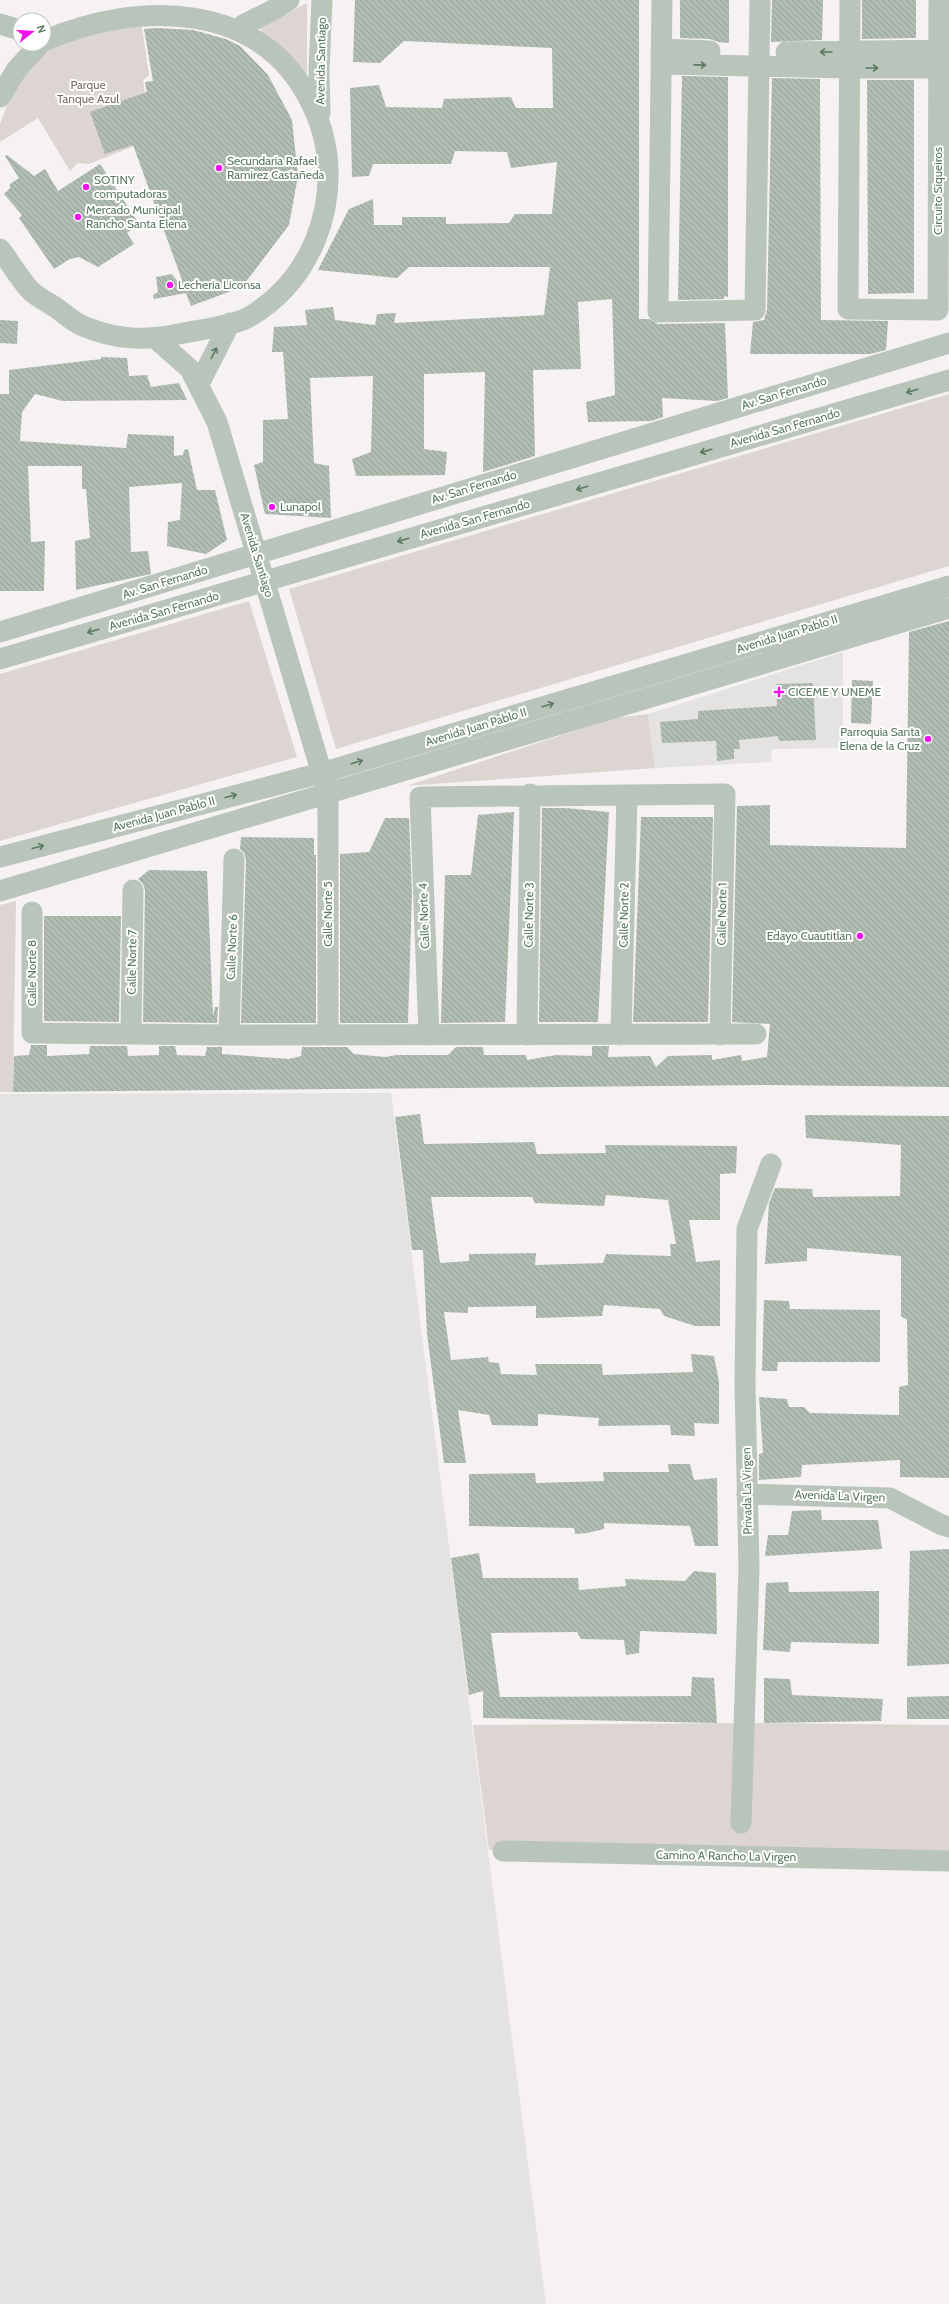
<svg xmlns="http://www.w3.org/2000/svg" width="949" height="2304" viewBox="0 0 949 2304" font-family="Cabin,sans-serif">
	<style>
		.built { fill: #e4e3e2 }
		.green { fill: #dcd5d1 }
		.building { fill: url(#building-back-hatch); fill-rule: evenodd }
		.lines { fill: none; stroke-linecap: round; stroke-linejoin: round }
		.minor { stroke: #b9c4bb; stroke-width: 21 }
		.oneway { stroke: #5a7a61 }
		.poi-dot { fill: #f513f3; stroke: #fff; stroke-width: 1.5 }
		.labels { text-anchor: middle; stroke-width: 4; stroke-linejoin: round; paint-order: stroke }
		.street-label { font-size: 12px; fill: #5a7a61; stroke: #fff }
		.park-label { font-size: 12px; fill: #7d7161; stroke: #fff }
		.poi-label { font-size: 12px; fill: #5a7a61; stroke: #fff; text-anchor: start }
	</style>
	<defs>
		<pattern id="building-back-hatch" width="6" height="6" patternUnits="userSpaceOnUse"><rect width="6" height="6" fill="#b1bdb2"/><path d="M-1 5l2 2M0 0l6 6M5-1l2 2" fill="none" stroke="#939f94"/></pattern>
	</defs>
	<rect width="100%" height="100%" fill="#f6f2f3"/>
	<path class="built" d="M843,652v96l-71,1 -1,13 -116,6 -7,-54z
		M391,1093l155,1211h-546v-1210z"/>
	<path class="green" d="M307,3v70l-7,1 -41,-46z
		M140,14l9,61 -6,6 9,58 -63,25 -11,-1 -8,8 -32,-53 -38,24v-18l8,-22 20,-34 34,-29z
		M949,394v172l-613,183 -47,-160z
		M249,601l48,156 -297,84v-167z
		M648,714l7,54 -249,18 208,-68z
		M16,901l-3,191h-13v-187z
		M753,1723l196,2v134l-430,-11 -30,2 -16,-125z"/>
	<path class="building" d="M355,0h284v319h10l9,5 67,-1 3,75 -11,3 -55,-3 1,19 -12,4 -63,1 -2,-20 29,-7 -3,-96 -34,3 3,67 -48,1 2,86 -52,16 2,-100 -61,2v75l23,3 -2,23 -89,1 -4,-17 19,-7 2,-76 -63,2 4,85 15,3 2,52 -66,-4 -11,-49 9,-3v-42l25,-1 -5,-67h-11l2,-25 33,-2 -2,-15 28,-3 2,13 40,5 2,-11 19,-1 -2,10 150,-8 6,-48h-141l-12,11 -79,-8 31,-61 24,-10 1,26h28v-8h44v7l63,-1 6,-9h37l5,-52 -46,6 -4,-16 -52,-1 -4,13h-78l-4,12 -17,1 -2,-89 29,-3 7,22 56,1 2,-9 67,-2 5,11h37l-1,-60 -148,-7 -24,22 -27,-1z
		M680,0h49v43l-11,-1 -8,-3 -30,-1z
		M772,0h51l-1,40 -51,2z
		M862,0h54v38l-54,1z
		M157,28l36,2 33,9 14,7 28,29 24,45 6,56 -9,49 -47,62 -51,19 -5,-13 -32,6 -1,-4 5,-3 -2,-15 16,-3 6,8 4,-2 -49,-135 -28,9 -15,-42 57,-20 -2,-10 8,-1 -9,-52z
		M682,76l46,1v220l-4,-1v3l-46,1z
		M772,78l48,1 1,241 67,1 -2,29 -16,4h-120l3,-32 11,-2 3,-10z
		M867,80h47v213l-46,1z
		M7,155l27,21 11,-7 13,22 42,-27 39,60 -12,9 7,11 -36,23 -19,-10 -9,2 -16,10 -35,-51 3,-3 -18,-21 6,-6v-4l9,-6 -14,-22z
		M0,320l18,1 -1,23 -17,-1z
		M101,357l26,1 2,18 18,-1 4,12 28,-4 8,17 -124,1 -28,-7 -13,18 -2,29 106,7 2,-14 46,2v20l9,-1 1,-5 4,-1 9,41h18l12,50 -21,14 -39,-8 1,-24 12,-2 2,-37 -53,4 2,65 17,-1 3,23 -75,16 -1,-49 15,-3 -4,-49h-4v-23h-54l3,76 14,-1 -1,50h-44v-197h9v-24l92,-11z
		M949,621v466l-182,-2 -754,7 1,-36 15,-1 2,-10h16v11l42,-2 1,-8h37l1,10 31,-1v-9h16l2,9 28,1 2,-9h15v7l67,5 12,-3 1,-9h45l7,7 31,3 12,-2h51l8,-8h27l1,8h42l1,5 29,-5 36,1v-10h17l-1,11 42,-1 6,11 12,-11 44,-1v5l29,-5 1,6 25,-4 3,-33 -38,-2 5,-216 33,-1v40l136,3 3,-216z
		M852,680l21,1 -2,43 -20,-1z
		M813,683l3,57 -37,1 -1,-5 -39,4 1,9h-6v10l-17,2 -1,-20 -54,2 -2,-21 38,-3v-8l79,-5 -1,-22z
		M542,808h23l44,4 -11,210h-59z
		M514,812l-9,210 -64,1 4,-148h26l7,-60z
		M641,817h72l-5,205h-75z
		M385,818h24l3,75 -4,130h-68v-169l29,-2z
		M241,837l73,1v17h2v168h-75l5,-164 -2,-6 -4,-4z
		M149,870l58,1 6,145 2,-9h3l-1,16 -74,-1 2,-132 -2,-6 -5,-5z
		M44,916h77l-2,106 -75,-1z
		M420,1114l4,30 110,-2 3,12 69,-1 -1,-8 132,1 -1,27 -16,1v46h-31l7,42 24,-2v66h-25l-31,-10 -4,-7 -56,-4 -2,11 -66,2v-12l-68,1v6l-24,-1 7,48 37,-3 1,5 10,1 2,11 36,1 -2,-11h67l1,11 90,-3 -2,-18 23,2 5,26v42l-25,-1 1,13 -24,-1 -1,-10 -72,1 1,-8 -61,-4v12l-46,-1 -3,-10 -31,-5 8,53h-22l-17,-129 -4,-84h-11l-17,-133zM606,1195l62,5 8,44h-6l1,12 -65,-2 -3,9 -68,2 1,-12 -67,1v7l-29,2 -9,-66h101l3,6 69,3z
		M805,1115l144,1v362l-49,-1v-17l-98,5 -1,12 -42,3v-26l4,-1 -4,-56 28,2 2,8h15l6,6 89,2v-28l9,-2 -1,-65 -6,-4v-60l-94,-8v13l-42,3 4,-61 6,-15 37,1 1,8 87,-1 1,-51 -95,-7z
		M764,1300l25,1 1,8 90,1v52h-102l-1,9h-15z
		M668,1464h22l4,16 23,-2 1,68h-23l-5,-20 -86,-3v6l-17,4 -12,1 -1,-6 -105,-2v-52l66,-1 1,10 68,-2 -1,-9h66z
		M821,1510l1,10h56l4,29 -117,7 3,-21h20l4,-24z
		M949,1549v115l-42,2 3,-115z
		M479,1553l4,25h95l1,12 47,-4 -1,-7 60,2 9,-10 22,2 1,61 -77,-3 -1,22 -13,2 -2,-15 -43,-1 -4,-7 -86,1 9,64 191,-1 1,-19 22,1 3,45 -234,-5v-27l-14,4 -18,-137z
		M788,1582l1,10 90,-1v53l-88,-2 -1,10 -27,-2 3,-67z
		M764,1678l26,1 2,16 91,4 -2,22 -117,2z
		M949,1696v23h-42v-22z"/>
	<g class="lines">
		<path class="minor" d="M662,0l-4,312 97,-2 5,-310
			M850,0l-2,309 90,1 1,-310
			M0,24l20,6
			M243,25l32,-16 14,-9
			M661,49l49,2
			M786,52l163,-2
			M661,64l189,4h99
			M0,97l17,-28 23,-25
			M320,113l-1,-43 3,-70
			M0,249c10,13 19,29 30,41 7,7 17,12 25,17 9,6 18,15 28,19 33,14 61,15 96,8 18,-4 55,-8 70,-17 31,-18 52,-43 66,-76 18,-44 18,-93 -3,-136 -49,-105 -174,-105 -268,-64
			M156,339l34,30 27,53 111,372v240
			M199,384l31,-61
			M0,632l949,-289
			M0,659l949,-279
			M0,857l321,-84 628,-187
			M0,891l949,-283
			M32,912v121l197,2 527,-1
			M131,1034l2,-144
			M229,1035l5,-176
			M429,1035l-9,-238 305,-3 -5,241
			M527,1035l3,-241
			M621,1035l6,-240
			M747,1494l143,4 52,27 7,2
			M741,1823l8,-255 -4,-183 2,-156 24,-65
			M503,1851l446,10"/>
	</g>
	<defs><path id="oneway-shaft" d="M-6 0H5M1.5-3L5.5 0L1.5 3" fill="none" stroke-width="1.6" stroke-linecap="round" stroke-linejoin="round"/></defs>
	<g class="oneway">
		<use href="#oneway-shaft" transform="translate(826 52) rotate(180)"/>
		<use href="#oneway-shaft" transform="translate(700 65) rotate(1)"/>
		<use href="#oneway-shaft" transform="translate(872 68)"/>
		<use href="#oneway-shaft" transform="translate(214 353) rotate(-63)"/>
		<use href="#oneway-shaft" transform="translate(912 391) rotate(164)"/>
		<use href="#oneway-shaft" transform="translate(706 451) rotate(164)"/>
		<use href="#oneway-shaft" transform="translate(582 488) rotate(164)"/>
		<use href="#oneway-shaft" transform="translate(403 540) rotate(164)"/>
		<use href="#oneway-shaft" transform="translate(93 631) rotate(164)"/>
		<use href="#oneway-shaft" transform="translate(548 705) rotate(-17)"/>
		<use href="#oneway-shaft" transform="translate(357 762) rotate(-17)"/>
		<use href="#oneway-shaft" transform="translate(231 796) rotate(-15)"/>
		<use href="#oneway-shaft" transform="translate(38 847) rotate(-15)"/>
	</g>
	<g class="poi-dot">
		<circle cx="219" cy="168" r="4"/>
		<circle cx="86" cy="187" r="4"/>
		<circle cx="78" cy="217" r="4"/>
		<circle cx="170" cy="285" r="4"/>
		<circle cx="272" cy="507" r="4"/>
		<path d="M777 686h4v4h4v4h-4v4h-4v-4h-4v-4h4z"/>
		<circle cx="928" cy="739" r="4"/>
		<circle cx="860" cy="936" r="4"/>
	</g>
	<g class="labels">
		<g class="street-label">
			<text transform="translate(321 61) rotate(-89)" y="4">Avenida Santiago</text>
			<text transform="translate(938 191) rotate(-90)" y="4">Circuito Siqueiros</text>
			<text transform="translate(784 393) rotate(-17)" y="4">Av. San Fernando</text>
			<text transform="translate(785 428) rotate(-16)" y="4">Avenida San Fernando</text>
			<text transform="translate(474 487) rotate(-17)" y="4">Av. San Fernando</text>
			<text transform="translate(475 519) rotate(-16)" y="4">Avenida San Fernando</text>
			<text transform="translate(257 555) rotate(73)" y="4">Avenida Santiago</text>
			<text transform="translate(165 582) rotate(-17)" y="4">Av. San Fernando</text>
			<text transform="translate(164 611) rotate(-16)" y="4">Avenida San Fernando</text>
			<text transform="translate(787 634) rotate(-17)" y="4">Avenida Juan Pablo II</text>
			<text transform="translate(476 727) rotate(-17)" y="4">Avenida Juan Pablo II</text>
			<text transform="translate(164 814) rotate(-15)" y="4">Avenida Juan Pablo II</text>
			<text transform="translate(328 914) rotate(-90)" y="4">Calle Norte 5</text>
			<text transform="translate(722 914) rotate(-89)" y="4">Calle Norte 1</text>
			<text transform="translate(529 915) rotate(-89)" y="4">Calle Norte 3</text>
			<text transform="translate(624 915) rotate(-89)" y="4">Calle Norte 2</text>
			<text transform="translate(424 916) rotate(-92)" y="4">Calle Norte 4</text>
			<text transform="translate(232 947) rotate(-88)" y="4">Calle Norte 6</text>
			<text transform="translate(132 962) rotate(-89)" y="4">Calle Norte 7</text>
			<text transform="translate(32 973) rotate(-90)" y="4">Calle Norte 8</text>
			<text transform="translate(747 1491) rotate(-91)" y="4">Privada La Virgen</text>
			<text transform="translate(840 1496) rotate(2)" y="4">Avenida La Virgen</text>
			<text transform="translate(726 1856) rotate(1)" y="4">Camino A Rancho La Virgen</text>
		</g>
		<g class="park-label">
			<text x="88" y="89">Parque<tspan x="88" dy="14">Tanque Azul</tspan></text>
		</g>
		<g class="poi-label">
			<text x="227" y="165">Secundaria Rafael<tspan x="227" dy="14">Ramirez Castañeda</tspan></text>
			<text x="94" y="184">SOTINY<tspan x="94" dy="14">computadoras</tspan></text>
			<text x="86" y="214">Mercado Municipal<tspan x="86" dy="14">Rancho Santa Elena</tspan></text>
			<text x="178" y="289">Lecheria Liconsa</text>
			<text x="280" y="511">Lunapol</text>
			<text x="788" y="696">CICEME Y UNEME</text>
			<text x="920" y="736" text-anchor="end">Parroquia Santa<tspan x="920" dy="14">Elena de la Cruz</tspan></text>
			<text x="852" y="940" text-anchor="end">Edayo Cuautitlan</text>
		</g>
	</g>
	<g transform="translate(32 32) rotate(73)"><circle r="19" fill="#ffffff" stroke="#bdcac0"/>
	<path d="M0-3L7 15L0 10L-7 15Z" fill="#f513f3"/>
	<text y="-6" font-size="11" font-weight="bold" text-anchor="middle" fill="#5a7a61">N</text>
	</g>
</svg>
